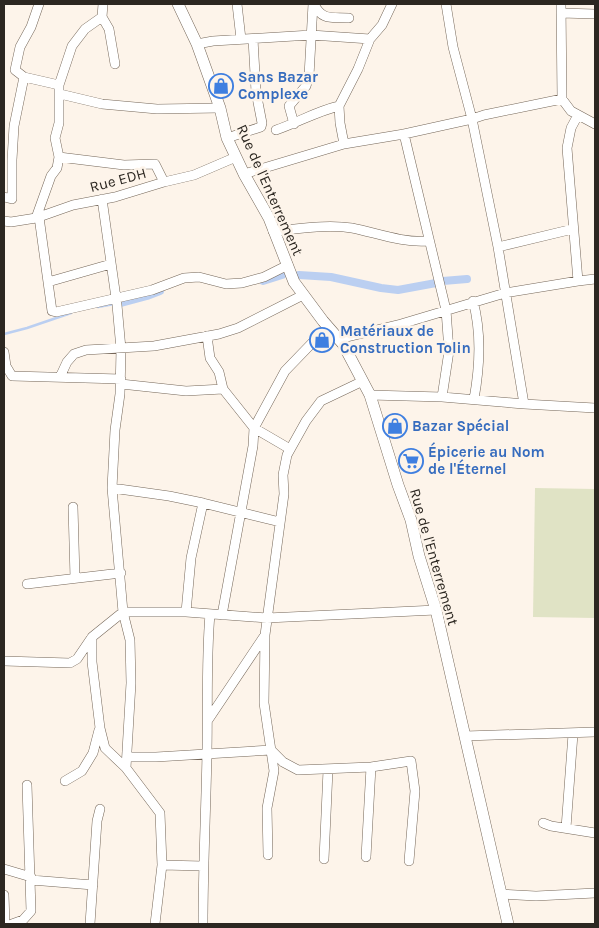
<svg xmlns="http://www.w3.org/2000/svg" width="599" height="928" viewBox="0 0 599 928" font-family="Karla,sans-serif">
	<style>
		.green { fill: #e0e3c5 }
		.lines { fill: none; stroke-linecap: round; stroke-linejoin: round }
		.stream { stroke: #bbcff1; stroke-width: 2.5 }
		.canal { stroke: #bbcff1; stroke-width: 8 }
		.minor-casing { stroke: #756759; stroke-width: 10 }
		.tertiary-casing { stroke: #756759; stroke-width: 12 }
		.minor { stroke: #fff; stroke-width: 9 }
		.tertiary { stroke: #fff; stroke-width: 11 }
		.labels { text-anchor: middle; stroke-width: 5; stroke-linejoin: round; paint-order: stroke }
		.shop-label { font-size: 15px; font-weight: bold; fill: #366cbe; stroke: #fdf4ea; text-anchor: start }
		.street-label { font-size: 15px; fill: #2c2721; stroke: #fdf4ea }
	</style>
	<rect width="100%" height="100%" fill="#fdf4ea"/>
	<path class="green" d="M535,488l60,1v129l-62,-1z"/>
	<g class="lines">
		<path class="stream" d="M98,307l16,-3
			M4,334l23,-6 44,-15"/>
		<path class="canal" d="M299,275l32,2 50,11 17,2 38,-7
			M263,281l19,-6
			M443,281l24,-2
			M121,303l26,-7 13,-5"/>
		<defs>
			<path id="minor" d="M237,4l4,35
				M314,4c8,17 18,13 35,14
				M446,4l7,43 19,72 26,128 26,157
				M561,4l1,95
				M561,13l34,1
				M102,17l7,12 6,35
				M197,44l16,-3 98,-6 59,4
				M24,77l35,8
				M60,94l42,10 55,5 63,-1
				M294,124l-5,-18 17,-20 3,-10 4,-72
				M276,130c21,-7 41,-19 63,-24
				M404,134l42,176 3,41 -7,46
				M227,138l34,-11 1,-4 -6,-31 -3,-53
				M344,144l-4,-21 -1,-17 19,-37 12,-30 12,-14 10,-21
				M59,157l65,8 31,-1 9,18
				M244,174l100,-30 60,-10 68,-15 12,-4 78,-16 9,12 24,13
				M4,197l8,2v-39l2,-34 10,-49 -9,-7 5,-23 11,-20 8,-23
				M102,199l15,106 4,44 -1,45 -5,36 -3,58 11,124 7,28 1,43 -5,85
				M39,217l13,94 4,1 96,-22 32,-12 15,-1 27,7 16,-1 22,-6 24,-12
				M36,218l15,-42 6,-8 2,-11 -4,-19 4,-15v-38l13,-39 13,-17 17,-12 1,-13
				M4,221l7,1 25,-4 37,-13 42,-8 49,-15 30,-7 42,-18
				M273,231c26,-2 53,-7 79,-3 25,5 50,15 76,13
				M498,247l75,-18
				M578,281l17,-2
				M48,282l63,-18
				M473,301c9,33 7,65 1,98
				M207,336l3,22 9,14 4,17 31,39 36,21
				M339,339l62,-15 104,-31 73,-12 -11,-133 4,-20 7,-13
				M4,352l2,14 6,10 109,3
				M60,377l7,-15 7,-8 12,-4 68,-4 65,-12 19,-6 65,-33
				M121,384l65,7 37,-2
				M370,395l72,2 82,7 71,4
				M112,488l57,8 34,7 77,19
				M73,507l2,71
				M27,584l94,-11
				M186,612l5,-54 12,-55
				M222,615l31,-169 1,-18 31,-57 28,-29 16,-13
				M92,637v25l8,66 5,20 21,20 34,45 2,52 -7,59
				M4,661l66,2 7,-4 15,-22 31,-25h63l81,6 169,-8
				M208,720l57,-85
				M465,736l130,-4
				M127,757h29l115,-7 12,12 15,8 73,-3 40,-6 4,30 -6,70
				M65,781l17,-10 11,-18 6,-23
				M543,823l8,3 44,7
				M566,828l7,-94
				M268,855l-1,-47 7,-37 -10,-68 1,-68 19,-141 -1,-19 4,-20 19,-34 15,-20 42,-20
				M366,857l5,-90
				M324,859l4,-89
				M162,865l41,1
				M4,869l27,8
				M31,880l62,5
				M501,894l35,2 59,-3
				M4,895l1,29
				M12,924l11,-4 8,-9 -4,-126
				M90,924l7,-103 3,-12
				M203,924c0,-57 3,-115 4,-172 1,-46 -1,-92 3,-138"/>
			<path id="tertiary" d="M178,4l19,40 23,64 7,30 17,36 25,44 25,64 29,39 20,23 27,51 28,90 13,35 8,36 17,54 72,314"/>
		</defs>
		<use href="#minor" class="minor-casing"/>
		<use href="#tertiary" class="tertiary-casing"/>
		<use href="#minor" class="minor"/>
		<use href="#tertiary" class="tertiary"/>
	</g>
	<defs>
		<symbol id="shop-ring" viewBox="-11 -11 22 22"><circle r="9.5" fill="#fdf4ea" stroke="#3f7fe0" stroke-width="1.5"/><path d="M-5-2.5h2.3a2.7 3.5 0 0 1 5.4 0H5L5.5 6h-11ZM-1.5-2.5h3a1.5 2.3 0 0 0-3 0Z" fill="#3f7fe0"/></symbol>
		<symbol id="supermarket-ring" viewBox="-11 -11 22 22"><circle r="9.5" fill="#fdf4ea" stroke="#3f7fe0" stroke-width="1.5"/><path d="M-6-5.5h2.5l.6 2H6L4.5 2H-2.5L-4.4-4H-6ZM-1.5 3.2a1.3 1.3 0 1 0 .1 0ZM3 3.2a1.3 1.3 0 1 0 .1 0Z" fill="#3f7fe0"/></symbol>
	</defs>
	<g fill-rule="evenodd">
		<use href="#shop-ring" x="207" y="72" width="28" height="28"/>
		<use href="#shop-ring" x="308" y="326" width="28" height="28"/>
		<use href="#shop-ring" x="381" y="412" width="28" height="28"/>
		<use href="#supermarket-ring" x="397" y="447" width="28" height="28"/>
	</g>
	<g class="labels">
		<g class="shop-label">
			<text x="238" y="82">Sans Bazar<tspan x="238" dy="17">Complexe</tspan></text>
			<text x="340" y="336">Matériaux de<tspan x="340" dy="17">Construction Tolin</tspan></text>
			<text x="412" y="431">Bazar Spécial</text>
			<text x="428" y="457">Épicerie au Nom<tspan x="428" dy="17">de l'Éternel</tspan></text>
		</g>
		<g class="street-label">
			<text transform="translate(118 180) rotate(-15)" y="5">Rue EDH</text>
			<text transform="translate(270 190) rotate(66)" y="5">Rue de l'Enterrement</text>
			<text transform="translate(434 557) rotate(74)" y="5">Rue de l'Enterrement</text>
		</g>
	</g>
	<rect width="599" height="928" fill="none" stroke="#2c2721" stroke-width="10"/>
</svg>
